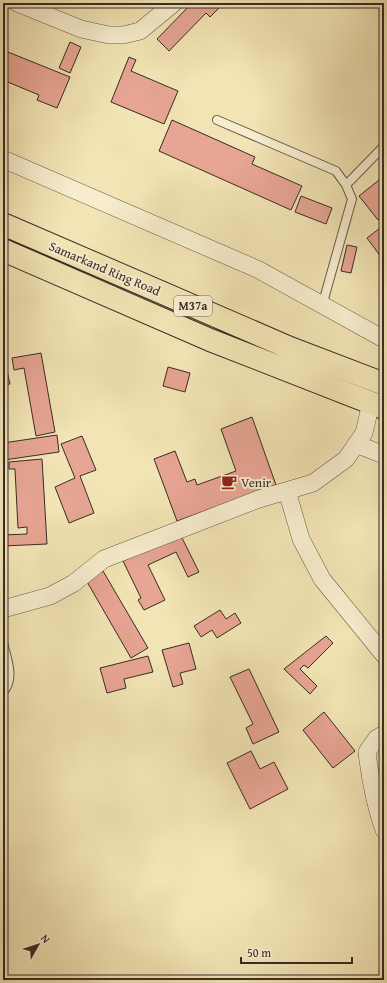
<svg xmlns="http://www.w3.org/2000/svg" width="387" height="983" viewBox="0 0 387 983" font-family="'Gentium Book Plus',serif">
	<style>
		.building { fill: #e7a593; stroke: #382b26 }
		.lines { fill: none; stroke-linecap: round; stroke-linejoin: round }
		.service-casing { stroke: #66594a; stroke-width: 10 }
		.minor-casing { stroke: #66594a; stroke-width: 18 }
		.trunk-casing { stroke: #382b26; stroke-width: 24 }
		.service { stroke: #f7edce; stroke-width: 8 }
		.minor { stroke: #f7edce; stroke-width: 17 }
		.trunk { stroke: #f2e4b4; stroke-width: 22 }
		.labels { text-anchor: middle; stroke-width: 4; stroke-linejoin: round; paint-order: stroke }
		.shield { fill: #f7edce; stroke: #716558; stroke-width: 1 }
		.shield-label { font-size: 12px; font-weight: bold; fill: #382b26 }
		.street-label { font-size: 13px; fill: #382b26; stroke: #f7edce }
		.poi-label { font-size: 13px; fill: #382b26; stroke: #f7edce; text-anchor: start }
	</style>
	<rect width="100%" height="100%" fill="#f2e4b4"/>
	<filter id="stains"><feTurbulence type="fractalNoise" baseFrequency=".005" numOctaves="4"/><feColorMatrix values="0 0 0 0 .2 0 0 0 0 .09 0 0 0 0 .02 0 0 0 .5 -.17"/></filter>
	<radialGradient id="worn" r=".72"><stop offset=".6" stop-color="#630" stop-opacity="0"/><stop offset="1" stop-color="#630" stop-opacity=".3"/></radialGradient>
	<path class="building" d="M3,3h12l-3,6 -9,-4z
		M192,3h32l-14,14 -4,-4 -37,38 -12,-12z
		M70,42l11,5 -11,26 -11,-5z
		M3,50l67,27 -13,31 -20,-8 2,-5 -36,-15z
		M129,57l7,3 -5,11 47,20 -14,33 -53,-22z
		M172,120l83,37 -3,7 50,22 -11,24 -132,-59z
		M384,176v40l-6,4 -19,-24z
		M301,196l31,12 -6,16 -31,-12z
		M384,225v29l-3,3 -14,-19z
		M347,245l10,2 -6,26 -10,-2z
		M41,353l14,79 -19,4 -12,-68 -10,2 -2,-12z
		M168,367l22,6 -5,19 -22,-6z
		M3,371h4l3,13 -7,1z
		M252,417l24,68 -99,36 -23,-62 21,-8 12,31 8,-3 2,6 39,-14 -15,-42z
		M57,435l2,17 -55,8 -1,-17z
		M82,436l14,34 -16,6 14,37 -25,10 -14,-36 20,-9 -14,-34z
		M42,459l5,85 -44,2v-11l24,-1v-7l-9,1 -3,-59h-6v-7z
		M180,534l19,38 -11,5 -12,-25 -28,13 17,35 -21,10 -6,-10 3,-2 -18,-37z
		M103,571l45,77 -17,10 -45,-78z
		M220,610l6,9 9,-6 6,10 -24,15 -5,-8 -11,7 -7,-11z
		M326,636l7,7 -25,25 -4,-3 -4,4 17,17 -7,8 -26,-25z
		M189,643l7,26 -16,4 3,11 -10,3 -11,-37z
		M148,656l5,16 -29,7 2,9 -19,5 -7,-25z
		M249,669l30,63 -26,12 -7,-16 7,-4 -23,-47z
		M324,712l31,39 -22,17 -30,-38z
		M251,751l9,18 14,-7 14,27 -38,20 -23,-46z"/>
	<g class="lines">
		<defs>
			<path id="service" d="M217,120l119,51 10,14 6,14 -30,107
				M346,185l38,-39
				M3,642c3,16 13,36 0,50"/>
			<path id="minor" d="M17,3l64,26 28,6h14l17,-4 34,-28
				M3,159l254,110 127,70
				M356,444l28,11
				M287,491l14,48 21,40 62,76
				M3,609l47,-13 24,-13 30,-24 155,-60 54,-16 33,-24 18,-26 7,-30
				M384,734l-8,5 -9,13c3,26 8,53 17,78"/>
			<path id="trunk" d="M3,224l287,124 94,36
				M3,250l207,90 174,68"/>
		</defs>
		<use href="#service" class="service-casing"/>
		<use href="#minor" class="minor-casing"/>
		<use href="#trunk" class="trunk-casing"/>
		<use href="#service" class="service"/>
		<use href="#minor" class="minor"/>
		<use href="#trunk" class="trunk"/>
	</g>
	<defs>
		<symbol id="cafe-bare" viewBox="-9 -9 18 18"><path d="M-5.5-4.5H6V0H3Q3 3.5 0 3.5H-2.5Q-5.5 3.5-5.5 0ZM3-3.2v2h1.7v-2ZM-6 4.5H4V6H-6Z" fill="#8f2418" stroke="#f7edce" stroke-width="2.5" paint-order="stroke"/></symbol>
	</defs>
	<g fill-rule="evenodd">
		<use href="#cafe-bare" x="218" y="471" width="22" height="22"/>
	</g>
	<g class="labels">
		<rect class="shield" x="174" y="296" width="38" height="20" rx="3"/>
		<g class="shield-label">
			<text x="193" y="310">M37a</text>
		</g>
		<g class="street-label">
			<text transform="translate(105 268) rotate(23)" y="5">Samarkand Ring Road</text>
		</g>
		<g class="poi-label">
			<text x="241" y="487">Venir</text>
		</g>
	</g>
	<rect width="387" height="983" fill="none" stroke="#f2e4b4" stroke-width="16"/>
	<rect x="4" y="4" width="379" height="975" fill="none" stroke="#382b26" stroke-width="2"/>
	<rect x="8" y="8" width="371" height="967" fill="none" stroke="#382b26"/>
	<g transform="translate(38 945) rotate(51)" stroke="#f7edce" stroke-width="3" paint-order="stroke">
	<path d="M0-3L7 15L0 10L-7 15Z" fill="#382b26"/>
	<text y="-6" font-size="11" font-weight="bold" text-anchor="middle" fill="#382b26">N</text>
	</g>
	<path d="M241 957v6h111v-6" fill="none" stroke="#382b26" stroke-width="2"/>
	<text x="247" y="957" font-size="12" fill="#382b26" stroke="#f7edce" stroke-width="3" paint-order="stroke">50 m</text>
	<rect width="100%" height="100%" filter="url(#stains)"/>
	<rect width="100%" height="100%" fill="url(#worn)"/>
</svg>
